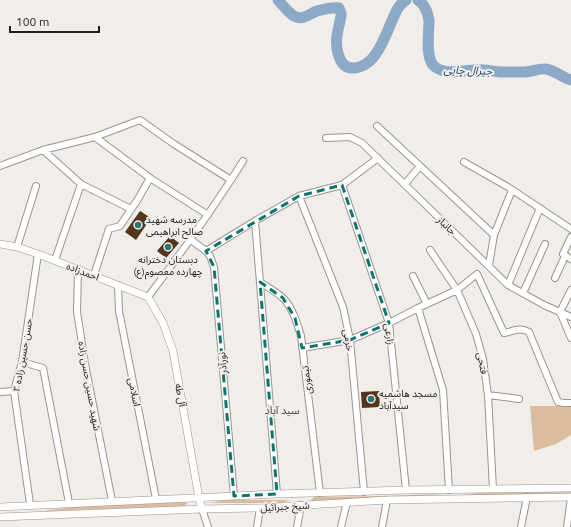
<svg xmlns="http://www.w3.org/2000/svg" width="571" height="527" viewBox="0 0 571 527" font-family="Ubuntu,'Noto Sans Arabic',sans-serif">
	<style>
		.green { fill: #dcbb9f }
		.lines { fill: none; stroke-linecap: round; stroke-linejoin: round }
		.river { stroke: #8da9c8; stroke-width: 11 }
		.building { fill: #51361d }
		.minor-casing { stroke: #999592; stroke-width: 8 }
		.tertiary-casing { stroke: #999592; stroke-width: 8 }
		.minor { stroke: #fff; stroke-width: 6 }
		.tertiary { stroke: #fff; stroke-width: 7 }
		.marked { fill: none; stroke: #0f766e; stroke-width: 3; stroke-dasharray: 8 5; stroke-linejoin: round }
		.poi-dot { fill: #2c7673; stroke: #f1ede9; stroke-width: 1.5 }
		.labels { text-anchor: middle; stroke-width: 4; stroke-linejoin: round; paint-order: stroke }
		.poi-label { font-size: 10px; fill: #1f1d1c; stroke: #f1ede9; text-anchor: start }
		.street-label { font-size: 10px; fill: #1f1d1c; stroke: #f1ede9 }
		.water-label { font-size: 11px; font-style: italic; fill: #1c456e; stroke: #f1ede9 }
		.neighbourhood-label { font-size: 11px; fill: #4c4846; stroke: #f1ede9 }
	</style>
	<rect width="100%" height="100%" fill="#f1ede9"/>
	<path class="green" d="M530,406h41v29l-15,9 -22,7z
		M571,492v2l-115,2 23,-3z
		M442,494l-32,3 -100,4 4,-4 65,-1z
		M226,500h65l-11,3h-71z
		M183,502l4,1 -2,3 -143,5 30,-4z"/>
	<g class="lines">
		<path class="river" d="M278,0c5,5 9,12 16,16 9,5 15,-2 23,-5 7,-2 15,-4 22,-3l2,5v3c-2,12 -7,24 -3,37 2,8 6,16 16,15 21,-1 30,-29 37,-45 4,-9 7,-18 15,-23
			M418,0c7,5 10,12 11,21 0,11 -4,37 5,45 10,9 26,5 39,4 9,-1 18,1 27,2 8,0 17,0 25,0 7,0 14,-4 21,-3 9,1 16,9 25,11"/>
	</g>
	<path class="building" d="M140,211l11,7 -15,22 -11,-8z
		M170,236l9,7 -13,15 -9,-7z
		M379,391l1,16 -18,1 -1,-16z"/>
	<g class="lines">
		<defs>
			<path id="minor" d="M377,126l117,109
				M95,137l45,-17 34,24 57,36
				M326,138l24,-1 12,6 146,142 36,20 27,12
				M43,150l38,34 -26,76
				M464,162l44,25 63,42
				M0,166l43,-16 52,-13 55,41 58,37
				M81,184l50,25
				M405,184l15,-18
				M342,185l47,138 17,167
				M299,196l44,111 7,33 14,152
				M255,221l22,273
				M571,237l-8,17 8,5
				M191,240l15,11 4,5 4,11 20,229
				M17,247l19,-61
				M430,250l27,40 19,44 7,25 5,36 5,94
				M206,251l49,-30 44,-25 43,-11 36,-27
				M489,265l5,-30 18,-45
				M78,269l-1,43 9,57 26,132
				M94,275l15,-46 11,-3 18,-27 12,-21
				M413,276l14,28
				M555,278l10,-22
				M260,282c7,5 17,10 24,17 9,10 13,24 17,37l19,157
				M118,285l1,26 37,188
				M508,285l32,-77
				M571,290l-11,22 11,26
				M523,293l18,-40 4,-9
				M148,297c33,-44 66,-89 95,-136
				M418,308l25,82 6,100
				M302,348l48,-8 39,-17 29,-15 39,-18 20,-16 27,59c10,-2 16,-6 25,-1l29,70 6,1h7
				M22,362l21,6 26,135
				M0,392l14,-1
				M488,395l31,4
				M30,504l-16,-113 8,-29 16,-108
				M202,509l6,18
				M257,527l3,-19
				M297,527l4,-22
				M341,527l6,-25
				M382,527l5,-27
				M521,527l6,-30
				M567,527l4,-29"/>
			<path id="tertiary" d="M0,244l17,3 21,7 110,43 15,26 10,28 26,147 3,11
				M0,507l277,-13 129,-4 165,-2
				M0,517l202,-8 58,-1 127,-8 184,-3"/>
		</defs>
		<use href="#minor" class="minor-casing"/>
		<use href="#tertiary" class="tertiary-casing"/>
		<use href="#minor" class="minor"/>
		<use href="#tertiary" class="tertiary"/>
	</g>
	<path class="marked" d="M342,185l47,138 -39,17 -48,8 -7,-30 -12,-20 -23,-16 17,212 -43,2 -20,-229 -8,-16 93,-55z"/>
	<g class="poi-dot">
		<circle cx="138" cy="225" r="4"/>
		<circle cx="168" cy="247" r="4"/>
		<circle cx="371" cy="399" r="4"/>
	</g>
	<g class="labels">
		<g class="poi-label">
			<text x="146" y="223">مدرسه شهید<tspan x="146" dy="12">صالح ابراهیمی</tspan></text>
			<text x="168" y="263" text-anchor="middle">دبستان دخترانه<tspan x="168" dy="12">چهارده معصوم(ع)</tspan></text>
			<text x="379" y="397">مسجد هاشمیه<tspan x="379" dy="12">سیدآباد</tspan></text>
		</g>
		<g class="street-label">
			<text transform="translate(447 225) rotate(44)" y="4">جانباز</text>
			<text transform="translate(83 271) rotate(21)" y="4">احمدزاده</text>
			<text transform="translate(390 334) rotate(82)" y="4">زارعی</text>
			<text transform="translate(349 340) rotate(81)" y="4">خرمی</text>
			<text transform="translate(22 355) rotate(-80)" y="4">حسن حسین زاده ۲</text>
			<text transform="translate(222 363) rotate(-95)" y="4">نورآذر</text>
			<text transform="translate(483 363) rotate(79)" y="4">فتحی</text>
			<text transform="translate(306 380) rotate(-97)" y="4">تیموری</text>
			<text transform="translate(90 386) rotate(80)" y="4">شهید حسین حسن زاده</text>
			<text transform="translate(135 392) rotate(79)" y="4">اسلامی</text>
			<text transform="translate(181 395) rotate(80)" y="4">آل طه</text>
			<text transform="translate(285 506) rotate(-3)" y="4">شیخ جبرائیل</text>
		</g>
		<g class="water-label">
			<text transform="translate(468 70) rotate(2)" y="4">جیرال چایی</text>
		</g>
		<g class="neighbourhood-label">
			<text x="282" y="414">سید آباد</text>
		</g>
	</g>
	<path d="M10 26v6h89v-6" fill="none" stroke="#1f1d1c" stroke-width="2"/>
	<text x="16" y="26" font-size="12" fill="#1f1d1c" stroke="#f1ede9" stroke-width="3" paint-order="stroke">100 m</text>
</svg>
